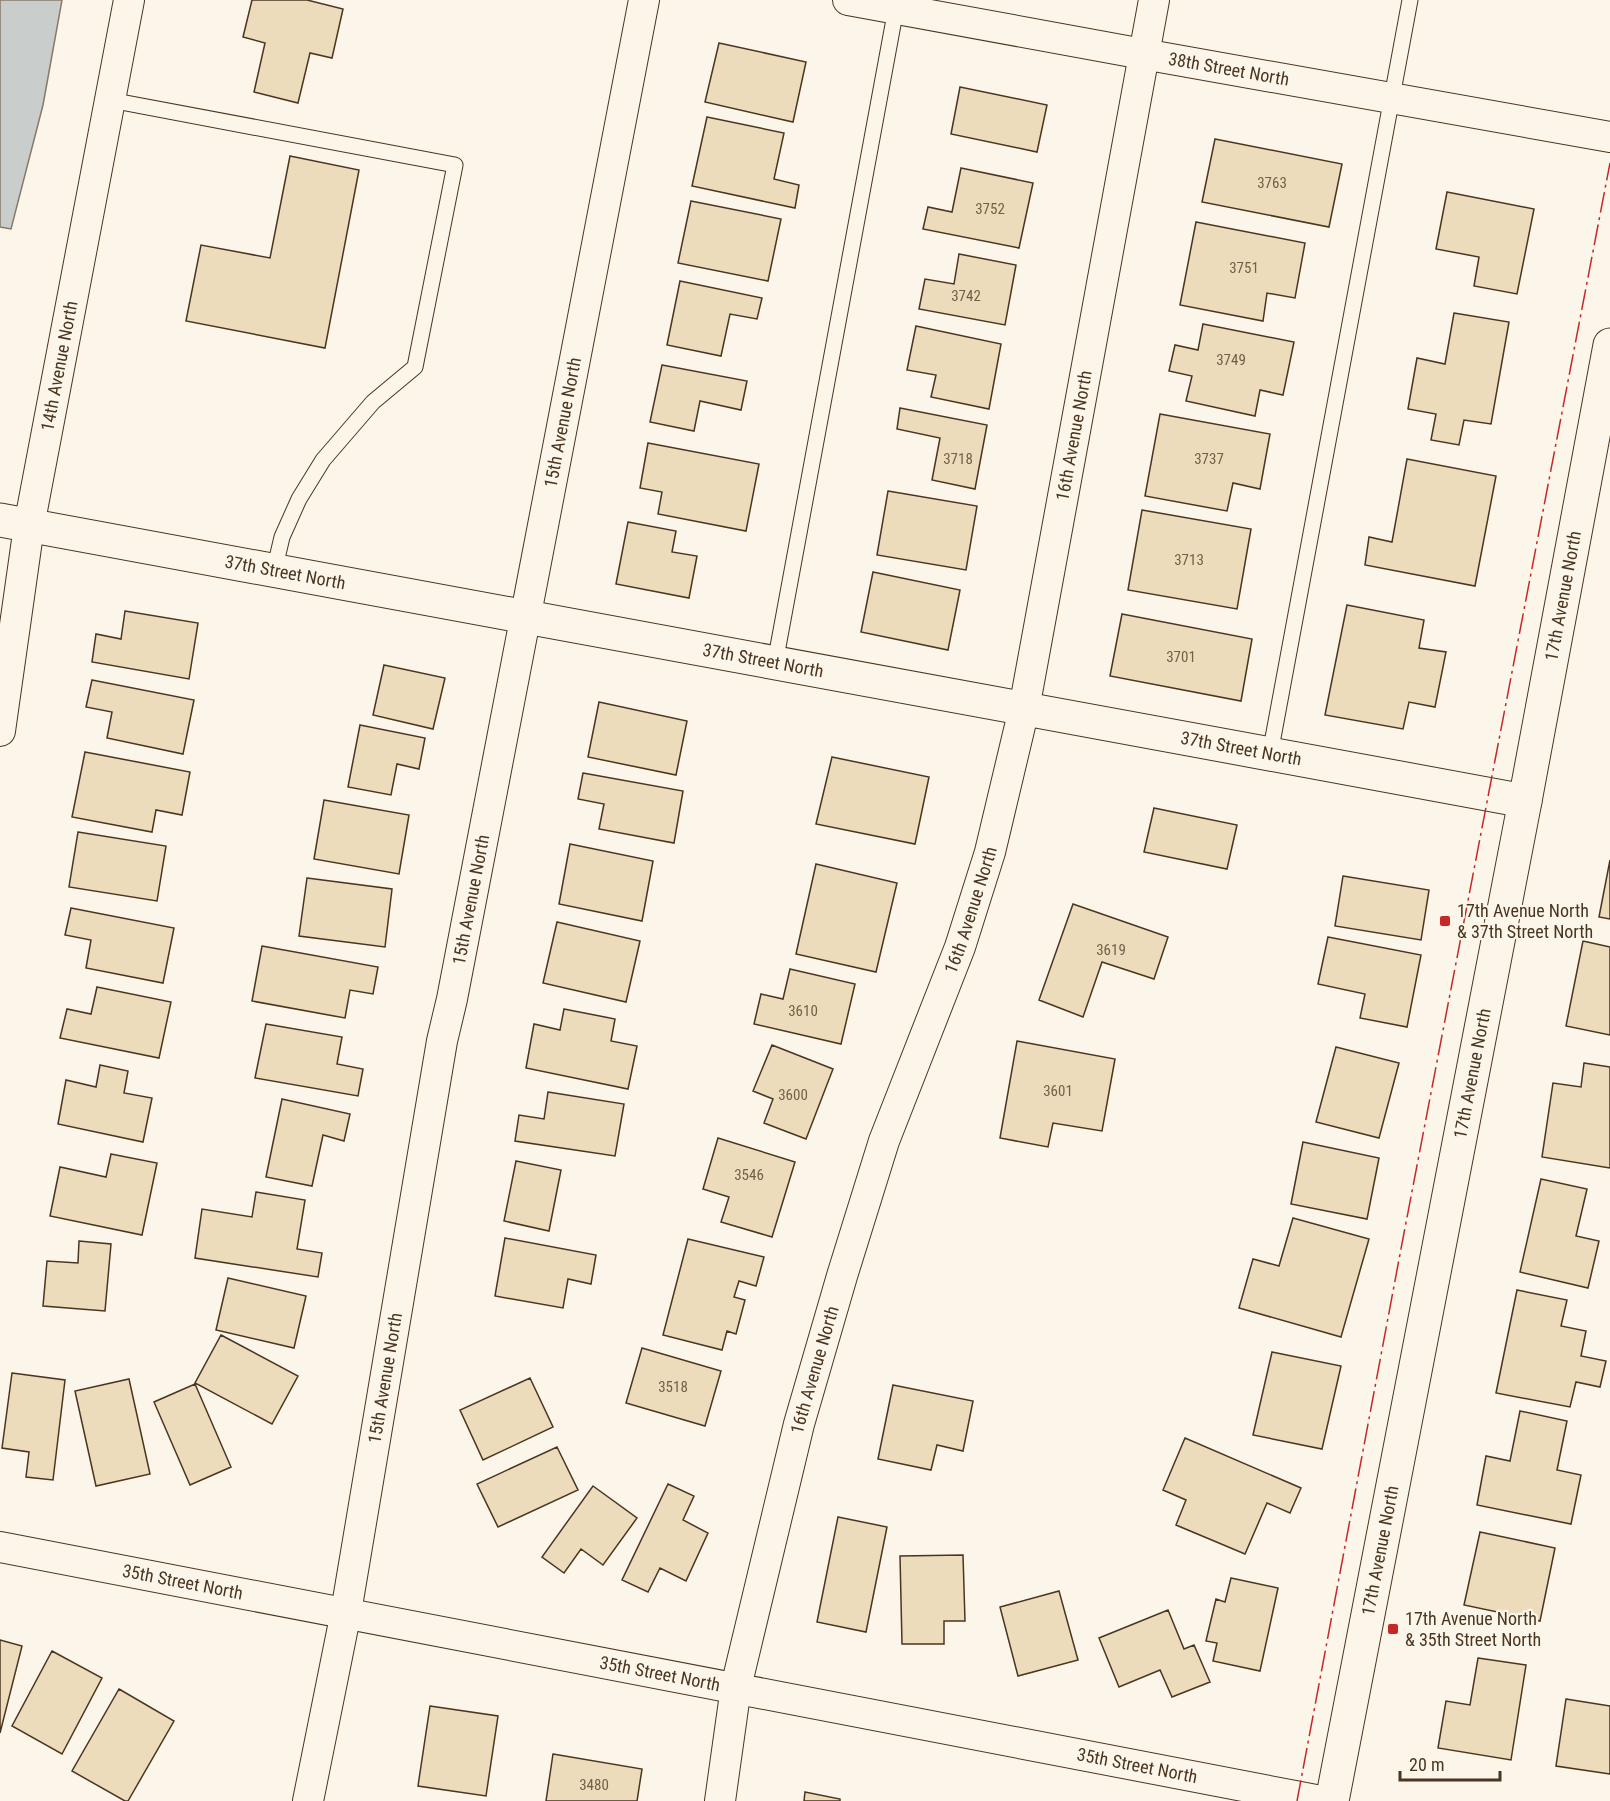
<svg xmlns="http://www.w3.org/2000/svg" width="1610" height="1801" viewBox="0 0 1610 1801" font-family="'Roboto Condensed',sans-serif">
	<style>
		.water { fill: #c9cecd; stroke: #887966; stroke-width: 1.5 }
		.building { fill: #ecdcbc; stroke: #4a3520; stroke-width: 1.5 }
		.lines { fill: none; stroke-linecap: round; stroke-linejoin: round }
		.service-casing { stroke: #4a3520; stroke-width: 17 }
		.minor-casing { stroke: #4a3520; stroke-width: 32 }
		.tertiary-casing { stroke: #4a3520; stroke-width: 35 }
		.service { stroke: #fbf6e9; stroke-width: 15 }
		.minor { stroke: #fbf6e9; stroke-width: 30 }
		.tertiary { stroke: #fbf6e9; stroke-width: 33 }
		.power { stroke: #c62828; stroke-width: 1.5; stroke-dasharray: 21 4.5 3 4.5; stroke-linecap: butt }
		.poi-dot { fill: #c62828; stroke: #fbf6e9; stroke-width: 2 }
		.labels { text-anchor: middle; stroke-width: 4.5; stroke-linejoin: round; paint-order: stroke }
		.number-label { font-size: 15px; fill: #725f47 }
		.street-label { font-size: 18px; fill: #4a3520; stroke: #fbf6e9 }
		.poi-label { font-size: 18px; fill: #4a3520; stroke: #fbf6e9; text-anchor: start }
	</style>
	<rect width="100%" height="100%" fill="#fbf6e9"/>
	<path class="water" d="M0,0h62l-19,105 -32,124 -11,-2z"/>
	<path class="building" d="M252,0h55l36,9 -11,49 -22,-5 -12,50 -44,-11 11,-49 -22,-6z
		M719,43l87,19 -13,60 -88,-20z
		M960,87l87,18 -10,47 -86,-18z
		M707,117l77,16 -10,46 25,6 -4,23 -103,-22z
		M1215,139l127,25 -13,63 -127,-25z
		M290,156l69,14 -34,178 -139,-27 15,-76 69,13z
		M961,168l72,15 -14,65 -96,-19 5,-22 24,5z
		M1447,192l87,17 -17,85 -43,-8 5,-29 -43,-8z
		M691,201l90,18 -13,62 -90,-18z
		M1196,222l109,21 -10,55 -28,-5 -4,28 -83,-16z
		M959,254l57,11 -11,60 -86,-16 6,-30 29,5z
		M680,281l82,17 -5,21 -27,-5 -9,42 -54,-11z
		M1454,313l55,9 -18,102 -27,-4 -5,25 -28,-5 5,-26 -28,-5 9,-51 28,6z
		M1203,324l91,18 -11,53 -23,-5 -5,26 -69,-15 6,-25 -23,-5 6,-26 23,5z
		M916,326l85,18 -12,65 -58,-12 5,-22 -29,-5z
		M662,365l85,16 -6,29 -41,-9 -6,30 -44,-9z
		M900,408l87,17 -12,64 -43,-9 8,-42 -43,-9z
		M1160,414l110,20 -10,55 -27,-6 -6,28 -82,-15z
		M648,443l111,21 -13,67 -88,-17 4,-22 -22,-4z
		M1407,459l89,17 -21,110 -110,-21 4,-28 23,5z
		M888,491l89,15 -11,64 -89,-15z
		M1142,510l109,19 -14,80 -109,-19z
		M628,522l48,9 -4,21 25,4 -8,42 -73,-14z
		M873,572l87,18 -12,60 -87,-18z
		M1347,605l77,15 -5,28 27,4 -11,55 -26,-5 -6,27 -78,-14z
		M125,611l73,12 -9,56 -97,-17 4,-28 25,5z
		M1122,614l130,25 -11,62 -131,-25z
		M384,665l61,13 -12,51 -60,-14z
		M92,680l102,20 -11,54 -76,-16 5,-26 -26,-5z
		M599,702l88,19 -11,54 -88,-18z
		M360,725l65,13 -6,31 -22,-5 -6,31 -43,-8z
		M85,752l105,20 -8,43 -26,-5 -4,22 -80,-15z
		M832,757l97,20 -14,67 -99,-20z
		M583,773l100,18 -9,52 -75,-14 5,-25 -26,-5z
		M324,800l85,15 -10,59 -85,-15z
		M1154,808l83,17 -10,44 -83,-17z
		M78,832l88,14 -9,55 -88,-14z
		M570,844l83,17 -11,60 -83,-17z
		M1610,860v59l-11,-2z
		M816,864l81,19 -21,89 -80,-18z
		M1343,876l86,14 -8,50 -86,-14z
		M307,878l85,11 -7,58 -86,-11z
		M1073,904l95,33 -14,42 -52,-17 -19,55 -44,-17z
		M71,908l103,20 -11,55 -77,-15 5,-28 -26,-5z
		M557,922l83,19 -14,61 -83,-19z
		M1328,937l93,18 -14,72 -47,-9 5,-24 -47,-10z
		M1583,941l27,6v88l-44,-9z
		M262,946l116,21 -5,27 -23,-4 -5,28 -93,-17z
		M790,969l65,15 -14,60 -87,-20 7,-30 22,5z
		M97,987l74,15 -12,56 -99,-20 7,-29 24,5z
		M564,1009l51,10 -4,22 26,5 -9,43 -102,-21 8,-44 26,6z
		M266,1024l76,13 -5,27 26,5 -5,27 -103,-18z
		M1017,1041l98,18 -13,72 -49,-8 -5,24 -48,-9z
		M772,1045l61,24 -27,70 -42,-16 9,-24 -20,-8z
		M1336,1047l63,16 -20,75 -63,-16z
		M1584,1063l26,4v101l-68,-11 11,-74 28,4z
		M100,1065l28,6 -4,22 28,5 -9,44 -85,-18 8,-44 30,7z
		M548,1092l76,12 -9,52 -100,-15 4,-26 25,4z
		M282,1099l68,15 -6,27 -21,-6 -11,51 -46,-9z
		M718,1138l77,24 -23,75 -51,-15 8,-25 -26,-8z
		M1303,1142l76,16 -12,61 -76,-15z
		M111,1154l46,9 -15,72 -92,-19 10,-49 46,10z
		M516,1161l45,9 -12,61 -45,-10z
		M1541,1179l46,10 -11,47 23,5 -11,47 -68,-16z
		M256,1192l49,8 -8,49 25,4 -4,24 -123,-19 7,-49 50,8z
		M1293,1218l76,21 -28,98 -102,-29 14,-49 26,7z
		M505,1238l91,17 -5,29 -23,-5 -5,29 -68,-12z
		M688,1239l76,18 -8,29 -17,-5 -5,16 11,3 -9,34 -9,-3 -5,19 -59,-15z
		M79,1241l32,3 -6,67 -62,-5 4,-45 31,2z
		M228,1278l78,18 -12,52 -78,-18z
		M1517,1290l50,10 -6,26 25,5 -5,25 25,5 -6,26 -24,-5 -6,25 -74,-14z
		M221,1335l77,41 -26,48 -77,-41z
		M642,1348l79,23 -16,55 -79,-23z
		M1272,1352l69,14 -19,83 -69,-14z
		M12,1373l53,7 -12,100 -27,-3 3,-25 -27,-4z
		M530,1378l23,49 -70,33 -23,-50z
		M129,1379l21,95 -54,12 -21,-95z
		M195,1384l36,83 -41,18 -36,-83z
		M893,1385l80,16 -10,50 -26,-6 -6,25 -53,-11z
		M1520,1411l47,10 -10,49 24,5 -10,49 -94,-19 9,-49 24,5z
		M1185,1438l116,50 -11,25 -23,-10 -22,51 -69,-29 10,-25 -23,-10z
		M557,1447l21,43 -80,37 -21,-43z
		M668,1484l26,12 -11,24 25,13 -22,48 -26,-13 -12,24 -26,-12z
		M593,1486l44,32 -34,47 -22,-16 -17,24 -22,-16z
		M838,1517l49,10 -21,105 -49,-10z
		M1480,1532l75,16 -15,73 -76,-16z
		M963,1555l2,66h-21v23h-42l-2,-88z
		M1231,1578l47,10 -18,83 -47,-10 4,-18 -11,-2 10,-42 9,3z
		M1059,1591l19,69 -60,16 -18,-69z
		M1168,1610l16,39 10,-4 16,37 -38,15 -12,-27 -41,17 -20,-49z
		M0,1640l22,6 -22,87z
		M52,1651l50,27 -40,76 -50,-28z
		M1478,1658l48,7 -15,95 -73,-12 8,-47 24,4z
		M119,1689l55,32 -46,80h-3l-53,-30z
		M1566,1699l44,7v68l-54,-8z
		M430,1706l68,10 -12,80 -68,-10z
		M553,1754l89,15 -5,32h-91z
		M805,1792l35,7v2h-36z"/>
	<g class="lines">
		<defs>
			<path id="service" d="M110,100l345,65 -40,202 -42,35 -50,58 -24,39 -17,38 -8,34
				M775,663l122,-660
				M1270,754l140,-754"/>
			<g id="minor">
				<path id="s1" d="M848,0l295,54 467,83"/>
				<path id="s2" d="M0,731l29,-205 100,-526"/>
				<path id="s3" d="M0,1547l1321,254"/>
				<path id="s4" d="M308,1801l38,-189 96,-571 10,-42 192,-999"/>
				<path id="s5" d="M720,1801l16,-114 63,-263 43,-148 42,-135 76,-194 30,-95 34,-143 130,-709"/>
			</g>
			<g id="tertiary">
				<path id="s6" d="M0,520l1525,281"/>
				<path id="s7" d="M1332,1801l193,-1000 85,-456"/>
			</g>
		</defs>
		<use href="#service" class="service-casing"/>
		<use href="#minor" class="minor-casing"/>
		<use href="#tertiary" class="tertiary-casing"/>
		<use href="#service" class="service"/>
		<use href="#minor" class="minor"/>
		<use href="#tertiary" class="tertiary"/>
		<path class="power" d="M1297,1801l107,-568 206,-1070"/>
	</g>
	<g class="poi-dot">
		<rect x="1439" y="915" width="12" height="12" rx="3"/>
		<rect x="1387" y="1623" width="12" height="12" rx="3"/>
	</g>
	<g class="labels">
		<g class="number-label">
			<text x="1272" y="188">3763</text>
			<text x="990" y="214">3752</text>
			<text x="1244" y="273">3751</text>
			<text x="966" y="301">3742</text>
			<text x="1231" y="365">3749</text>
			<text x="958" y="464">3718</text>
			<text x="1209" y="464">3737</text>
			<text x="1189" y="565">3713</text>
			<text x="1181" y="662">3701</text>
			<text x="1111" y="955">3619</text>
			<text x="803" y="1016">3610</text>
			<text x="1058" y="1096">3601</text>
			<text x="793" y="1100">3600</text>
			<text x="749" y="1180">3546</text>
			<text x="673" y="1392">3518</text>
			<text x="594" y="1790">3480</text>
		</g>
		<g class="street-label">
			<text dy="6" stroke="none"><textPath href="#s1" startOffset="387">38th Street North</textPath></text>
			<text dy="6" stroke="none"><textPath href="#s2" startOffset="370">14th Avenue North</textPath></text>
			<text dy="6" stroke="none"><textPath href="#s4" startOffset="1402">15th Avenue North</textPath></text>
			<text dy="6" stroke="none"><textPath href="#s5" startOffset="1414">16th Avenue North</textPath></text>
			<text dy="6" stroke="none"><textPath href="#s6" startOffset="290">37th Street North</textPath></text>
			<text dy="6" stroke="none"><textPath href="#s7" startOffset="1227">17th Avenue North</textPath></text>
			<text dy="6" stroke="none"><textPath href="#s6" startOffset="776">37th Street North</textPath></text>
			<text dy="6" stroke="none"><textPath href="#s6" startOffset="1262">37th Street North</textPath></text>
			<text dy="6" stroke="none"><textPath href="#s4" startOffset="916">15th Avenue North</textPath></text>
			<text dy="6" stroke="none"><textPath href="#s5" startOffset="928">16th Avenue North</textPath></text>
			<text dy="6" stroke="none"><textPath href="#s7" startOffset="741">17th Avenue North</textPath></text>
			<text dy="6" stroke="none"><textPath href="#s5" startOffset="442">16th Avenue North</textPath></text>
			<text dy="6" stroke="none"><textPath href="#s4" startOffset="430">15th Avenue North</textPath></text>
			<text dy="6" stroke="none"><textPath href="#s7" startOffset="255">17th Avenue North</textPath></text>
			<text dy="6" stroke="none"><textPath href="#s3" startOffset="186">35th Street North</textPath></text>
			<text dy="6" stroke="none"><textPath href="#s3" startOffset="672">35th Street North</textPath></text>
			<text dy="6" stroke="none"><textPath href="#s3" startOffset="1158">35th Street North</textPath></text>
		</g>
		<g class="poi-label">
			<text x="1457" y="917">17th Avenue North<tspan x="1457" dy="21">&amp; 37th Street North</tspan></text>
			<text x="1405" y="1625">17th Avenue North<tspan x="1405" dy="21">&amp; 35th Street North</tspan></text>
		</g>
	</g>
	<path d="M1400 1771v9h100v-9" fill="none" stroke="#4a3520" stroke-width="3"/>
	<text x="1409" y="1771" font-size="18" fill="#4a3520" stroke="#fbf6e9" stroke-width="4.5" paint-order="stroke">20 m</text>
</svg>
